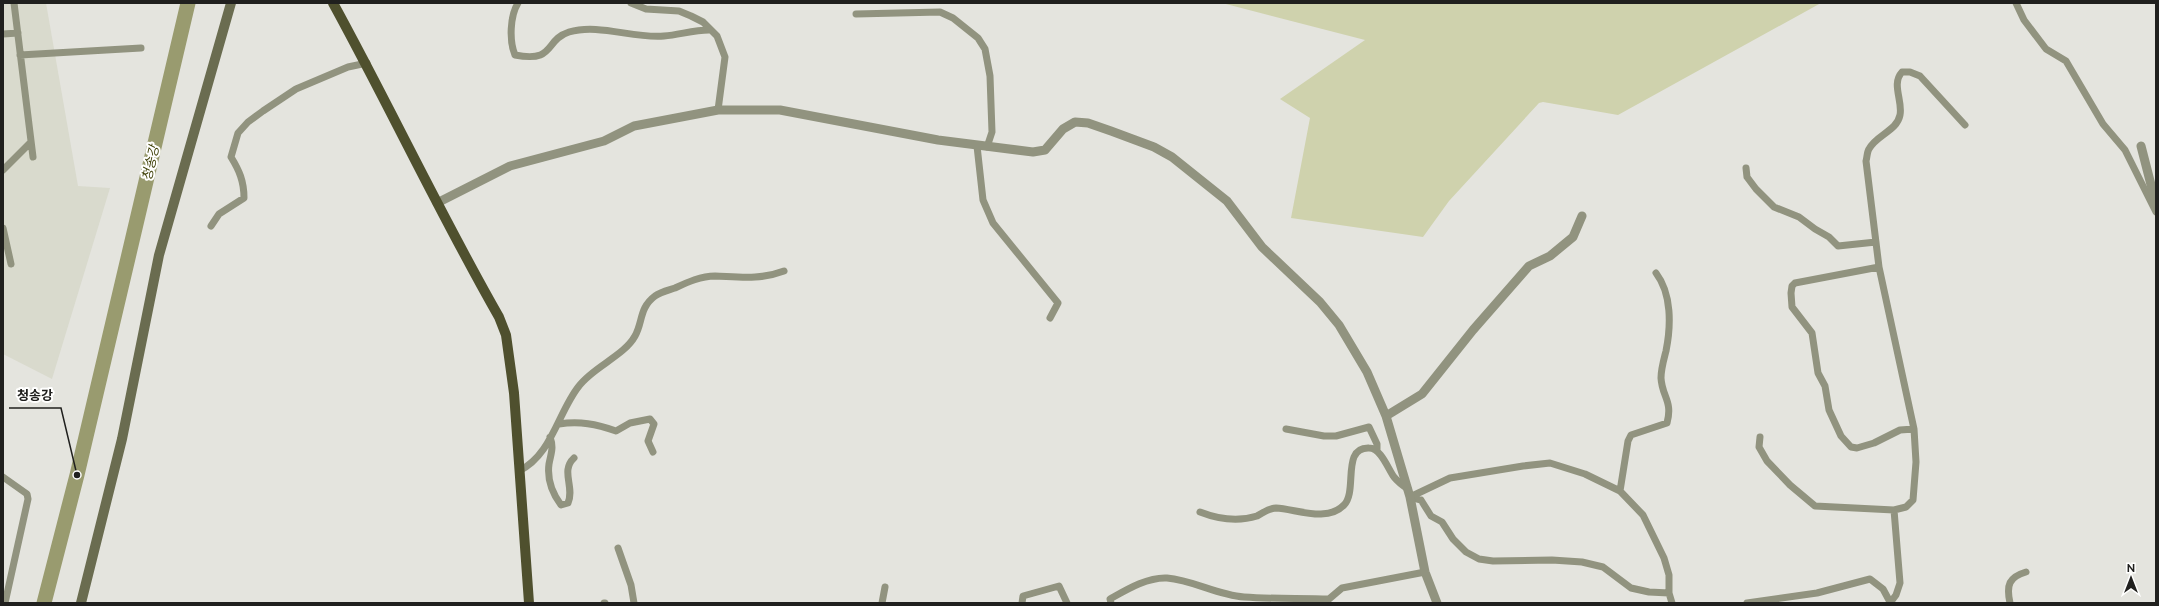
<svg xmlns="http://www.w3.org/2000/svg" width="2159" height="606" viewBox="0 0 2159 606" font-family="Raleway,'Noto Sans KR',sans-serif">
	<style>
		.built { fill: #d9dacd }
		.green { fill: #cfd2ad }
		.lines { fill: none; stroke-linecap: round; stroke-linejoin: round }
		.river { stroke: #999b6f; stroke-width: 15 }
		.minor { stroke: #91937f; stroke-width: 7 }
		.tertiary { stroke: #91937f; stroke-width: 9 }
		.secondary { stroke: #6a6c50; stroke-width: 10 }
		.primary { stroke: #4f502e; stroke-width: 10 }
		.labels { text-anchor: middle; stroke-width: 4; stroke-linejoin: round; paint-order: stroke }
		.water-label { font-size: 13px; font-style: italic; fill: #3d3e05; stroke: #fffffe }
		.leader { fill: none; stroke: #20201e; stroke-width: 1.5 }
		.callout-dot { fill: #20201e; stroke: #fffffe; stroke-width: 1.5 }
		.callout-label { font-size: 13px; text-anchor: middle; font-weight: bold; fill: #20201e; stroke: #fffffe; stroke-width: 4; stroke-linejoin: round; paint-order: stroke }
	</style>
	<rect width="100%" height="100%" fill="#e4e4de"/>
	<path class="built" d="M3,3h43l32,183 32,2 -58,191 -49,-25z"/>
	<path class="green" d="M1222,3h599l-203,112 -75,-13 -4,1 -90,98 -26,36 -132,-19 19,-100 -30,-19 85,-59z"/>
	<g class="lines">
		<path class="river" d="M44,603l33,-128 111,-472"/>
		<path class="minor" d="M14,3l19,154
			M518,3c-8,13 -9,38 -3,52 41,8 29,-15 54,-23 30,-9 65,7 95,4 15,-1 29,-6 45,-6
			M631,3l15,6 33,2 12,5 12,6 14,14 8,21 -7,53
			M2016,3l8,17 22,29 20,12 37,63 22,26 31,62
			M856,14l84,-2 13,6 25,20 7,11 5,27 2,56 -5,15
			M3,34l15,-1
			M20,55l121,-7
			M977,146l6,54 10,23 65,80 -8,15
			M1746,168l1,9 9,12 18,18 25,10 16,12 14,8 9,9 38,-4
			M3,170l28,-28
			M211,226l8,-12 25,-16c0,-17 -5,-28 -13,-41l7,-24 10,-11 15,-11 33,-22 52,-22 19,-4
			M3,228l8,36
			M1879,267l-84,16 -3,3 -1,7 1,14 20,26 6,40 7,13 4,24 12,26 10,11 6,1 17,-5 26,-13 14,-1
			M559,424c21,-3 37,0 57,7l14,-8 20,-4 4,5 -6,17 5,11
			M1286,429l38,7h12l33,-9 8,17v6
			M550,437c4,11 1,16 -1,27 -2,15 3,29 12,41l7,-2c7,-16 -8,-32 6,-45
			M1760,437l-1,10 8,14 23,24 25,21 79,4 12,-3 7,-7 3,-38 -2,-33 -35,-162 -13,-106c1,-3 1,-9 3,-12 7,-14 28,-18 31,-34 3,-14 -9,-31 2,-43h8l10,4 45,49
			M519,471c33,-16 39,-59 60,-85 14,-19 45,-30 56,-50 8,-14 4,-28 20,-40 5,-4 14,-6 20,-8 13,-6 26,-12 40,-12 25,1 45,4 69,-5
			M3,477l24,17 1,5 -23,104
			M1620,491l8,-50 3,-6 36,-12c6,-22 -5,-26 -6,-45 0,-9 3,-19 5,-27 5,-25 6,-57 -10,-78
			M1410,497l40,-19 73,-12 27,-3 35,11 35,17 23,24 21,43 5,17v18
			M1410,497l11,3 10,16 11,6 11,17 13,13 13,7 14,2 59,-1 30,2 21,5 28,21 18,4 20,1 3,10
			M1200,512c18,7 38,10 57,4 6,-3 12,-8 19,-8 20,1 51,15 68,-3 14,-14 -3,-58 25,-57 12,0 19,21 25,29 4,5 8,8 14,12
			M618,548l13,37 3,18
			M604,603h1
			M882,603l3,-16
			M1022,603l1,-7 36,-10 8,17
			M1111,603l-1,-4c16,-9 37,-22 57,-21 26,2 50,17 77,19 28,2 57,1 85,2l13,-11 83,-16
			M1747,603l70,-10 53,-14 13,10 7,13
			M1890,603l6,-8 4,-12 -6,-73
			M2010,603c-4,-18 -1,-26 16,-31"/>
		<path class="tertiary" d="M2141,146l15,58
			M437,203l73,-37 94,-25 30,-15 84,-16h62l158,30 95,12 12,-2 18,-21 12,-7 13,1 23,8 43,16 18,10 55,44 35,46 58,55 19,23 28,47 19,44 24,81 15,75 12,31
			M1386,416l36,-22 51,-64 56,-64 21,-10 23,-19 9,-21"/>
		<path class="secondary" d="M81,603l41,-164 37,-184 72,-252"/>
		<path class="primary" d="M333,3c57,104 107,211 166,314l7,18 8,58 15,210"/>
	</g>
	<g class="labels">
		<g class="water-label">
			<text transform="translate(150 163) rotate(-77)" y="5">청송강</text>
		</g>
	</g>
	<path class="leader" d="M77 475L61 408H9"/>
	<circle class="callout-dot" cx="77" cy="475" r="4"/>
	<g class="callout-label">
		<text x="35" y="400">청송강</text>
	</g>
	<rect width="2159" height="606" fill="none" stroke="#20201e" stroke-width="8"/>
	<g transform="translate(2131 578)" stroke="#fffffe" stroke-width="3" paint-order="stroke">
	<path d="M0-3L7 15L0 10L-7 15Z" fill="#20201e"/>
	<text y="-6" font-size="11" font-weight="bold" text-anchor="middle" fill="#20201e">N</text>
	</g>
</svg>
